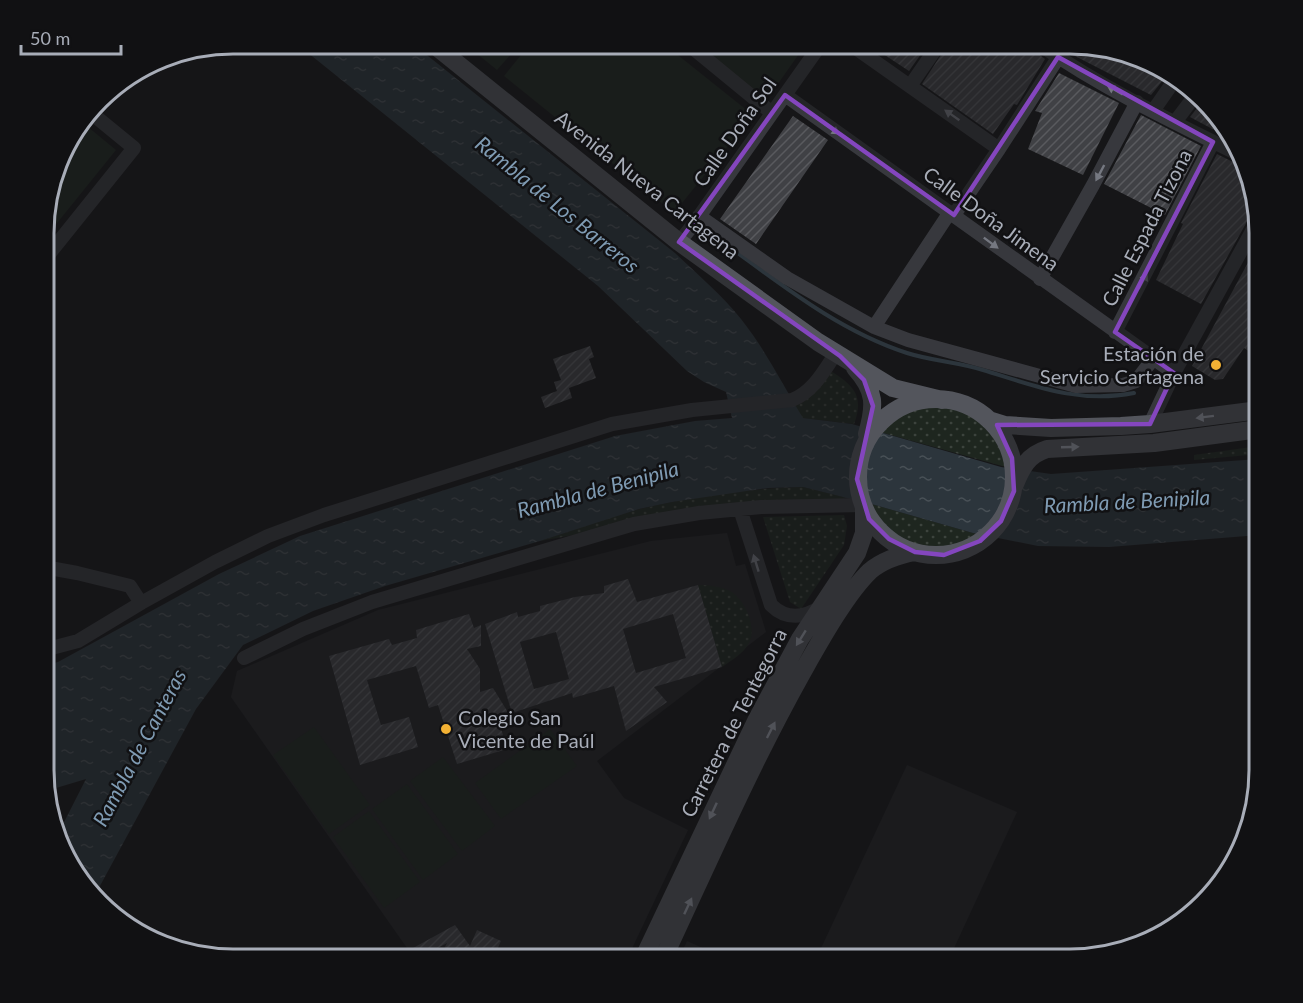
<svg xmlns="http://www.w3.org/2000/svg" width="1303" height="1003" viewBox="0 0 1303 1003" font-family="Lato,sans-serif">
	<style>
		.built { fill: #222225 }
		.park { fill: #1e261f }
		.garden { fill: url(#garden-dots) }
		.water { fill: url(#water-ripples) }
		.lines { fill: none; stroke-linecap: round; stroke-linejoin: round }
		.stream { stroke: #2c353c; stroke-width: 4 }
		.building { fill: url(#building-hatch); fill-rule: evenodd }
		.minor { stroke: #37383d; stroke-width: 14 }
		.major { stroke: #53555c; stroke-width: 18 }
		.oneway { fill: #757881 }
		.oneway2 { fill: #979ba6 }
		.marked { fill: none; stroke: #8446be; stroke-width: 4.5; stroke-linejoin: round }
		.poi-dot { fill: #f2b134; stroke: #111113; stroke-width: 2 }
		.labels { text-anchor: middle; stroke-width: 5; stroke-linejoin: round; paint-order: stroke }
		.street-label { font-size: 20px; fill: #a8adb8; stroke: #111113 }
		.poi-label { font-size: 20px; fill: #a8adb8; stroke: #111113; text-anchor: end }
		.water-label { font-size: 21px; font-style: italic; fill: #7f9bb3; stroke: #111113 }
		.rim { fill: none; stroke: #a8adb8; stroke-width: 3 }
	</style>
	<defs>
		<pattern id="garden-dots" width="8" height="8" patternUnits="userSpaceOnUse" patternTransform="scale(1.5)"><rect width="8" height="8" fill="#1e261f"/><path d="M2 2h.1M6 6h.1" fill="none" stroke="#3c433d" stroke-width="1.8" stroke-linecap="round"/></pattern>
		<pattern id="water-ripples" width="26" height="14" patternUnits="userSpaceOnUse" patternTransform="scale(1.5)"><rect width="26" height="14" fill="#2c353c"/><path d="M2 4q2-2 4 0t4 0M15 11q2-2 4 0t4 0" fill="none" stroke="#485056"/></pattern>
		<pattern id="building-hatch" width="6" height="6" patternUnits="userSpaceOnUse" patternTransform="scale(1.5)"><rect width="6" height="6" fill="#404145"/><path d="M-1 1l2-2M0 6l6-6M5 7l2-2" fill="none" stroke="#595a5e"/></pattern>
	</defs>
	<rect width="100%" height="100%" fill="#161618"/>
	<path class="built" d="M727,533l9,33 9,-2 21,68 -169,129 27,37 64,32 -61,129h-240l20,-11 -176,-251 6,-26 141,-61 273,-69z
		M907,765l110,47 -68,147h-133z
		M687,941l40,18h-48z"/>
	<path class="park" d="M465,44h55l-23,26z
		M530,44h134l89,71 -79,98 -170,-137z
		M719,44h87l-43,61 -56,-46z
		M82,122l34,28 -71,88v-30l24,-69z
		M314,727l56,78 -41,29 -56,-79z
		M550,729l27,37 -76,53 -26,-36z
		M443,757l52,69 -33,25 -52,-70z
		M407,784l51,70 -35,26 -51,-71z
		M369,811l51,71 -36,26 -51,-71z"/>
	<path class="garden" d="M826,368c24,15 40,25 28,56l-52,-6 -10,-18z
		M950,401c32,9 61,32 63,68l-140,-39c24,-27 43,-28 77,-29z
		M1259,446v8l-65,6v-5z
		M803,487l41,10 2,8 -147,8 -159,28c33,-11 66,-23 100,-32 53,-13 109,-21 163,-22z
		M861,501l112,32 15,3c-37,26 -84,26 -114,-10 -6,-8 -9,-16 -13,-25z
		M844,515l3,11 -3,19 -43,64 -11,-7 -27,-85z
		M698,585c10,0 22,1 32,6 14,7 28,37 19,52 -6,11 -17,17 -27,24z"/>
	<path class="water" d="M297,44h116l262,209c22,21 47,42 66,66 24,30 42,66 62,99l49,6 149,43 50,7 208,-15v76l-150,12 -71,-1 -65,-13 -98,-28 -72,-18 -35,1 -96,14 -33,7 -99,32 -155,45 -72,25 -70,34 -47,64 -101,186 -32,-41 -5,-20 28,-55 -40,12 -2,-8v-117l14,-4 161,-88 81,-38 315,-100 80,-15 37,-3 -6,-26 -22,-10 -17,-11 -89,-85z"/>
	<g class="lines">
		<path class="stream" d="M717,238c60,43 119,92 190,115 25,8 51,9 76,17 52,16 96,34 151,23"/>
	</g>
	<path class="building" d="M868,44h60l-19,27z
		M948,44h77l20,15 -28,46 -3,-1 -21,30 -71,-50z
		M1076,44l66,14 26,16 -17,21 -80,-41z
		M1059,73l60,30 -36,72 -55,-26 14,-36 -7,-2z
		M1203,101l30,39 -43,-23z
		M1141,115l60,31 -36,69 -61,-31z
		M793,116l35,24 -72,104 -36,-25z
		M1217,154l28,14 10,45 -6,5 -48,86 -45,-24 27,-56 -2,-1z
		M1259,236v111l-4,8 -11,-7 -21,31 -8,1 -23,-14 59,-109 -2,-2z
		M590,346l4,11 -5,2 7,19 -27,10 3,10 -27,10 -4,-11 16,-6 -3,-9 7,-2 -8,-21z
		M628,579l9,23 61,-17 24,82 -68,20 13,15 -41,29 -12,-45 -41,12 -1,-5 -60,20 -27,-89 32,-12 1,5 22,-6v-5l35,-9 29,-4v-7zM673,614l13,44 -50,15 -13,-44zM556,632l13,47 -35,10 -14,-47z
		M469,614l5,14 7,-3v21l-14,3 13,20v23l13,-4 16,26 -11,4 9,31 -50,15 -19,-59 -9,3 -13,-42 -49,14 14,45 28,-8 9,30 -58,18 -31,-109 60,-17 3,6 25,-7 -1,-8z
		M455,925l15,21 7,-16 24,11 -4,9 22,9h-80l8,-16 -29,16h-25z"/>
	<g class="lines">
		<path class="minor" d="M688,44l84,69
			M850,44l149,105
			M1039,44c63,44 134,78 203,112
			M910,86l29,-42
			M785,95l389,278
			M1153,111l23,-33
			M1175,122l22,-29
			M954,215l45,-66 68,-105
			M699,216l88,62 87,49 34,13 168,46 47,-1 13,-4 17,-22
			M679,242l14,-17 128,-181
			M45,259l89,-111 -44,-36
			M1040,279l53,-94 44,-83
			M874,327l76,-115
			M1115,332l98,-190
			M1150,424l24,-51 83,-151
			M740,509l31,96c15,15 33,13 50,2
			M44,567l33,6 53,13 11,17
			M44,650l34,-9 63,-38 74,-41 53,-26 56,-21 288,-91 80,-14 100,-10c21,-8 32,-29 44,-47
			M244,658l59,-29 69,-27 262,-78 65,-11 62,-6 101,-2"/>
		<path class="major" d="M433,44l246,198 139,100 75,46 49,12
			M855,368c21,23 20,38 12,66
			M858 477a78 78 0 1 1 156 0a78 78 0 1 1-156 0Z
			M989,420l16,5 46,3 70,-2 29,-2 109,-14
			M1015,484c7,-17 13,-29 32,-35l107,-6 105,-14
			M643,959l113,-238 44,-82 57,-86 7,-20v-23
			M663,959c45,-96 87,-193 139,-286 17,-30 44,-79 68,-102 13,-11 29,-16 45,-19"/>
	</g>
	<defs><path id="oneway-solid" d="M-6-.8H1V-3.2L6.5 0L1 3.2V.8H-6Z" transform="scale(1.5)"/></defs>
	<g class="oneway">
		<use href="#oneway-solid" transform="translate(1115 90) rotate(-150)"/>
		<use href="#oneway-solid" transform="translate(952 115) rotate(-145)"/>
		<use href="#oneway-solid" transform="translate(832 129) rotate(35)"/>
		<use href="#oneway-solid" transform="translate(1100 173) rotate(118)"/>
		<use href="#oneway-solid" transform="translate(991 243) rotate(37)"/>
		<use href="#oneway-solid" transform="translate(1143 281) rotate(-62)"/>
		<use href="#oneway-solid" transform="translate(756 563) rotate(-107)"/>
	</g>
	<g class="oneway2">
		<use href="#oneway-solid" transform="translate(1205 417) rotate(173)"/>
		<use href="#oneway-solid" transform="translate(1070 447) rotate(-2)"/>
		<use href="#oneway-solid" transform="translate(801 638) rotate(122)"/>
		<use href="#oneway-solid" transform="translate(771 730) rotate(-63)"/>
		<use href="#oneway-solid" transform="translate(713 811) rotate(115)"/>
		<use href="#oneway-solid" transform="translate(688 906) rotate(-65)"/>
	</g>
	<path d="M0 0H1303V1003H0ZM1058,57l155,85 -98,190 59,41 -24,51 -153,1 15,33 2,33 -13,30 -21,20 -36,14 -29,-3 -26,-13 -20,-20 -12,-40 16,-73 -9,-26 -24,-24 -161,-114 106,-147 169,120z" fill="#161618" fill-opacity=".55" fill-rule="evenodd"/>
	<path class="marked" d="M1058,57l155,85 -98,190 59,41 -24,51 -153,1 15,33 2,33 -13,30 -21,20 -36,14 -29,-3 -26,-13 -20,-20 -12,-40 16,-73 -9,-26 -24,-24 -161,-114 106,-147 169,120z"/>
	<g class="poi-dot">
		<circle cx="1216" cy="365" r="6"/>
		<circle cx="446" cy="729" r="6"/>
	</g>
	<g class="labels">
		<g class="street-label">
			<text transform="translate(735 132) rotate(-55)" y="7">Calle Doña Sol</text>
			<text transform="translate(647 185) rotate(38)" y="7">Avenida Nueva Cartagena</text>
			<text transform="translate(991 219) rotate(36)" y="7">Calle Doña Jimena</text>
			<text transform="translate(1147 228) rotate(-63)" y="7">Calle Espada Tizona</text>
			<text transform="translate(734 723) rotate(-63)" y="7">Carretera de Tentegorra</text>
		</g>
		<g class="poi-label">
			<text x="1204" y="361">Estación de<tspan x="1204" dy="23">Servicio Cartagena</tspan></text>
			<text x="458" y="725" text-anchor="start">Colegio San<tspan x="458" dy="23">Vicente de Paúl</tspan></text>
		</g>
		<g class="water-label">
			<text transform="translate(557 205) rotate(39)" y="7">Rambla de Los Barreros</text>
			<text transform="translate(598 490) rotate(-15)" y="7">Rambla de Benipila</text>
			<text transform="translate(1127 502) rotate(-3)" y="7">Rambla de Benipila</text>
			<text transform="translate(140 748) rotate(-62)" y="7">Rambla de Canteras</text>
		</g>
	</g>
	<path d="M0 0H1303V1003H0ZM233 54H1070A179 179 0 0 1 1249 233V770A179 179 0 0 1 1070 949H233A179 179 0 0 1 54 770V233A179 179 0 0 1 233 54Z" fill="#111113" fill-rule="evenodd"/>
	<path class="rim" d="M233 54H1070A179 179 0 0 1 1249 233V770A179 179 0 0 1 1070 949H233A179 179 0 0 1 54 770V233A179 179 0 0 1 233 54Z"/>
	<path d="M21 45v9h100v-9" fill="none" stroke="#a8adb8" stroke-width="3"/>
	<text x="30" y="45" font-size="18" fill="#a8adb8" stroke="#111113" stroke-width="4.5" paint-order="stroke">50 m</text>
</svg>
